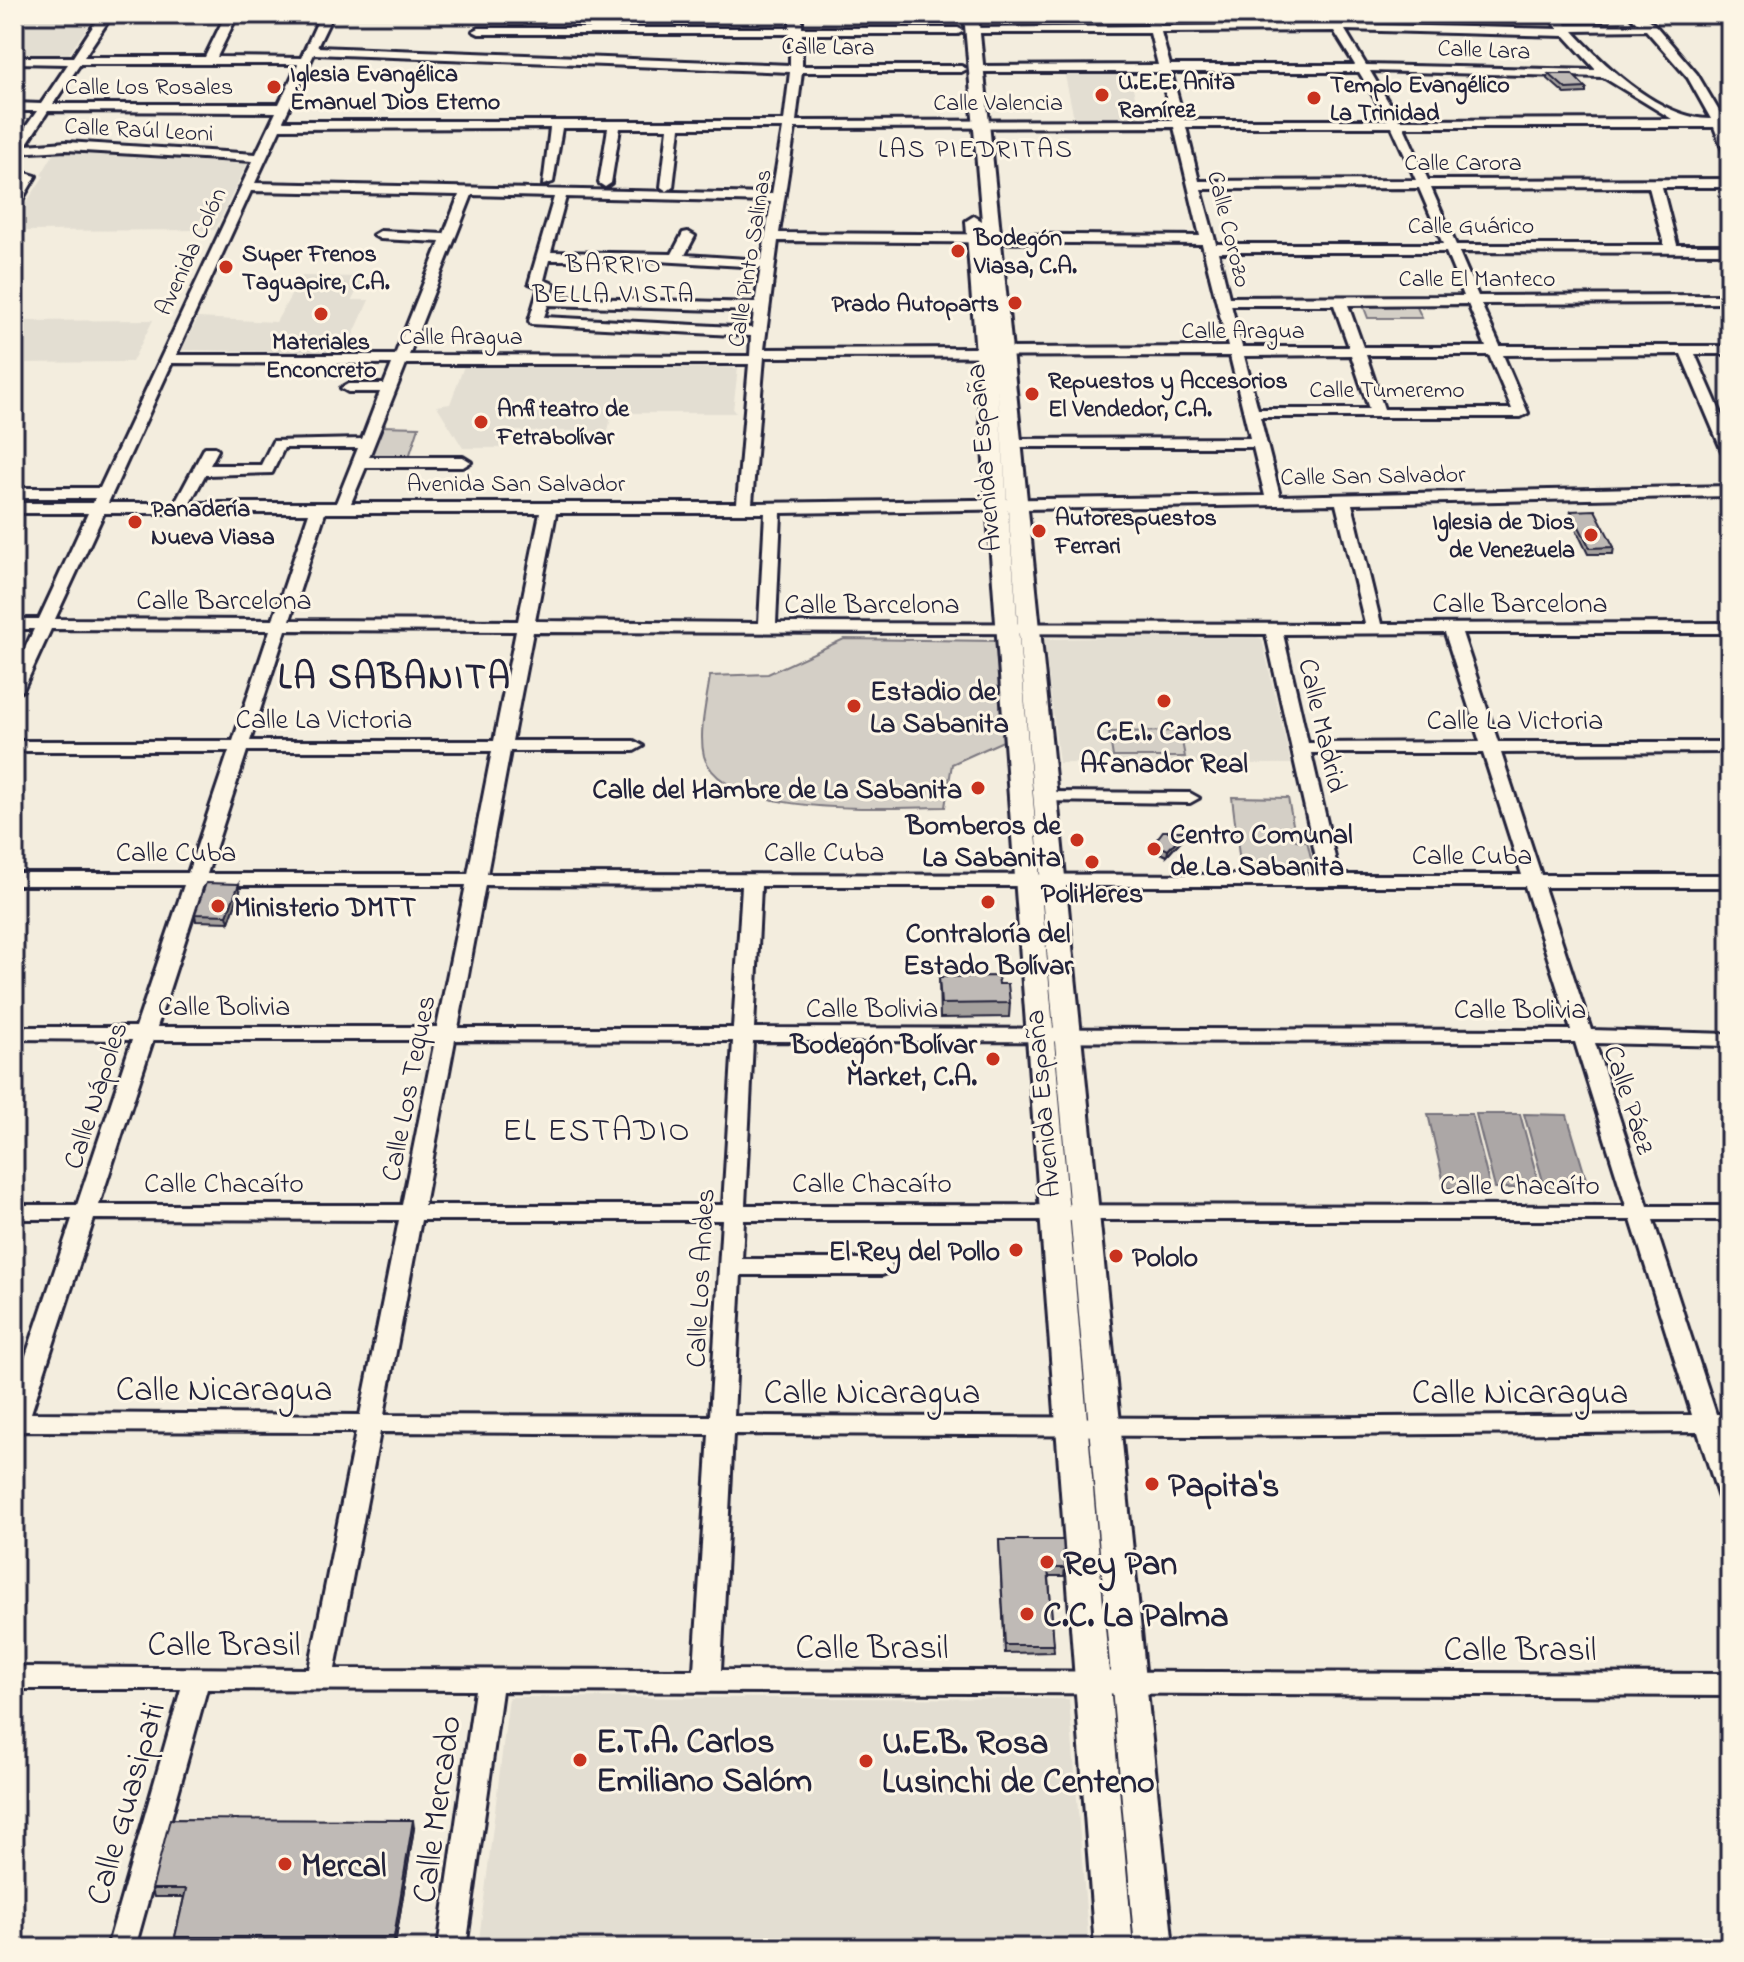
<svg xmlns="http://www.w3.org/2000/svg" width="1744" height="1962" viewBox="0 0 1744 1962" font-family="'Indie Flower',sans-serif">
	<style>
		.built { fill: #e3ded2 }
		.green { fill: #d4cfc6; stroke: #7b7880; stroke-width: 2 }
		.water { fill: #aca7a6; stroke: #75727b; stroke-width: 2 }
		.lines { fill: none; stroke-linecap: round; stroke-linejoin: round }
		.minor-casing { stroke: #22223b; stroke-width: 6 }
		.major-casing { stroke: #22223b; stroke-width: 6 }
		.minor { fill: #fcf5e5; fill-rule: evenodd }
		.major { fill: #fcf5e5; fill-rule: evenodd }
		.wall { fill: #a4a09d; stroke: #22223b; stroke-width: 2 }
		.shaded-wall { fill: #86827f; stroke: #22223b; stroke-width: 2 }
		.building { fill: #bfbab6; stroke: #22223b; stroke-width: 2 }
		.poi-dot { fill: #c8321e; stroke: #fcf5e5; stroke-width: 3 }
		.labels { text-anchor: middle; stroke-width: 6; stroke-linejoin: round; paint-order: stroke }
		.far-street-label { font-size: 24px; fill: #22223b; stroke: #fcf5e5 }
		.far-poi-label { font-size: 24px; font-weight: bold; fill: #22223b; stroke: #fcf5e5; text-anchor: start }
		.far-quarter-label { font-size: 26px; letter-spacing: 2px; fill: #22223b; stroke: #fcf5e5 }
		.far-neighbourhood-label { font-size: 26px; letter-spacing: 2px; fill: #22223b; stroke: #fcf5e5 }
		.street-label { font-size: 28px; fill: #22223b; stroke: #fcf5e5 }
		.poi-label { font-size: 28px; font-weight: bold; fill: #22223b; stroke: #fcf5e5; text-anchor: start }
		.quarter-label { font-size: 32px; letter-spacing: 2px; fill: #22223b; stroke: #fcf5e5 }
		.near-street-label { font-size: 34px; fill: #22223b; stroke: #fcf5e5 }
		.near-poi-label { font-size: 34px; font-weight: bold; fill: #22223b; stroke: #fcf5e5; text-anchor: start }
		.district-label { font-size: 36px; font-weight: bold; letter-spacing: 2px; fill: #22223b; stroke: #fcf5e5 }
	</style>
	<rect width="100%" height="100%" fill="#f3edde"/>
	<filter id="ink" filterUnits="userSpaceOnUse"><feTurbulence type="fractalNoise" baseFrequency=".0125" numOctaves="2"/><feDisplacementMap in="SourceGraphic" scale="16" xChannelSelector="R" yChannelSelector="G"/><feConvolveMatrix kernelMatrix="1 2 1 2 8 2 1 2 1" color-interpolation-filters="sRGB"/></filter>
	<g filter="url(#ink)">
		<path class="built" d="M14,14h82l-29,43h-53z
			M1064,71h65l11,47h-66z
			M56,150l192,12 -33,68 -201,1v-10l30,-45 -3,-1z
			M302,276l62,1 -12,23h17l-24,53 -163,-3 16,-32 78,4z
			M153,320l-21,42 -118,1v-42z
			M464,366l274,2 -5,42 3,3h-124l-4,18h-92l-12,17h-41l-26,-42 13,-2z
			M1252,635l10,4 29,125 -232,-1 -15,-124z
			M509,1697l560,2 20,249h-611z"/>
		<path class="green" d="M1363,305h53l6,13h-54z
			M379,426l40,1 -10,30h-41z
			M844,639l154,2 5,100 -51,23 -7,43c-53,0 -222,13 -241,-51 -6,-24 3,-56 6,-80l58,-2z
			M1180,731l5,26h-72l-4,-25z
			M1232,797l56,1 8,42 11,1 5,21 -2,7 -11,4 -58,-1z"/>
		<path class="water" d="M1428,1114h44l18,74h-45z
			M1476,1114h44l20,74h-45z
			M1524,1114l43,1 22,74 -44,-1z"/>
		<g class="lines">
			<defs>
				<path id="minor" d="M101,14h12l-29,43h121l21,-43h12l-21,43 84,1 20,-44h12l-16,33 473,18v-31h-311l-6,-3 6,-3h311v-14h12v14h156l6,3 -6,3h-156v32h159l6,3 -6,3h-159l-6,49 376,-1 -12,-48h-183l-6,-3 6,-3 181,-1 -8,-32h-181v-4l4,-1 175,-2 -3,-12h12l3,12 170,-2 -6,-10h12l5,10 218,5 -14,-15h12l10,11 72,-1 -11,-10h13l14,11 42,49 29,49 4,34 -6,-4 -10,-26h-310l24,53 302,-1v8h-68l15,58h53v8l-271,-1 19,44 252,-1v8l-249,1 19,42h230v8h-35l35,80v22l-8,-5 -41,-97 -178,1 25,58 -7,4h-261l20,79 450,-10v10l-378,8 29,120 349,-1v10h-268l36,109h232v10l-229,1 40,122h189v12h-186l47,143 139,4v12l-135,-3 53,163h82v14h-77l63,194h14v18h-8l8,25v47l-9,-2 -3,-7 -20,-63 -498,4 -467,-2 -12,236 1009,4v22l-1228,-5 -36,257h-28l37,-258 -268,-1 -72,259h-28l74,-259h-167v-22l295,2 47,-237 -332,-1 -10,5v-45l58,-172h-58v-14h63l55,-165 -118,-1v-12h122l48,-142h-170v-12h174l41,-122h-215v-10h219l37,-111 -219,-1 -28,61 -9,5v-23l20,-43h-20v-10h25l49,-106h-74v-10h79l2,-5h-81v-10h86l153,-327 -187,-11 -52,3v-9l23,-33h-23v-8l27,1 27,-40 -54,-1v-6h59zM1345,30l220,6 31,34 -230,-5zM1646,30l42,48 23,41c-50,0 -105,-52 -138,-88zM1334,31l21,34h-185l-9,-33zM314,54l476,18 -6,49h-501zM80,64h218l-19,40h-226zM1370,71l233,6 69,42 -273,1zM1171,72h188l29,48h-204zM48,111l228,1 -20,42 -190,-12 -40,3zM1174,127l26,109 -421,-3 16,-105zM1186,127h206l24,53 -217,1zM550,128l-7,57 10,-3 9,-54h46l-9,55 6,4 6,-4 9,-55h48l-7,59 6,4 6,-4 7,-59h103l-11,66 -517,-11 25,-54zM1649,187l15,58h-208l-25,-57zM1419,188l24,56h-227l-15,-55zM251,191l208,4 -15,39 -64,-3 -7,4 7,4 60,3 -45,113h-219zM472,195l82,2 -25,86 10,4 -10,34 2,3 220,12 -1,20 -341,-1zM566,197l205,5 -9,58 -77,-5 10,-19 -7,-4 -5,1 -11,21 -121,-2zM778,241l424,3 26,103 -464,2zM1218,252h228l18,44 -235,1zM549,260h91l121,7 -6,36 -205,-6 4,-13 -10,-4zM1468,304l18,43h-123l-15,-42zM548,305l206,6 -2,17 -208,-11zM1231,305h103l15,42h-107zM1351,355l18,54h-111l-14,-53zM1366,355h123l23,54h-128zM1230,356l20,82 -238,1 -7,4 7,4h241l12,49 -513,7 12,-146zM172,363l220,1 -8,20h-36l-7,4 7,4h32l-18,47 -89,2 -12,24h-51l8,-15 -3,-3h-10l-30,56h-67zM406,364h343l-12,139h-386l15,-36h97l8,-5 -8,-5h-94zM284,448h74l-22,55h-146l15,-28 67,-2zM1336,504l29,120 -589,-1 5,-110zM104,513h205l-36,107 -218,-1zM325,513h215l-22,108 -228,-1zM556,513h209l-6,110 -224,-2zM286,630l230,1 -22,110h-244zM533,632l733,2 54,241 -833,-1 23,-123h124l9,-5 -9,-5h-122zM1445,633l35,109 -172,1 -25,-109zM247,751h245l-24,123h-261zM1311,753h172l39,122h-183zM203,885h263l-29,142h-280zM485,885l257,1 -9,142h-275zM761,886h764l46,144 -817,-2zM153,1040h282l-33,165h-303zM455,1040l278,1 -10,164h-299zM753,1041l822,1 51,164 -881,-1zM94,1219l305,1 -39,195 -329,-2zM421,1220h301l-12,196 -326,-1zM744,1220h887l61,195 -492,3 -466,-2 7,-141h141l8,-3 3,-5 -3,-5 -8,-3h-140zM380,1432l329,2 -15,236 -359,-1z
					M26,173l10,3 -17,29 -5,1v-14z
					M1045,792l145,1 9,5 -9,5 -151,-2 -3,-4 3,-4z"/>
				<path id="major" d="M964,14h14l195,1934h-38l-139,-1574 137,1574h-38l-129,-1727 8,-5 8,5z"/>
			</defs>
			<use href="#minor" class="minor-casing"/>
			<use href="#major" class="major-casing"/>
			<use href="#minor" class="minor"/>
			<use href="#major" class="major"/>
		</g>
		<path class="wall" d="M1549,74l37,14v5l-21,1 -17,-15z
			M1571,511l43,36 -1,7h-25l-18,-37z
			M1184,837l-17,19 -14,-6 1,-7z
			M240,891l-11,31 -33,-1 -1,-7z
			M939,977l60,7 11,19 -1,14 -69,1z
			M999,1540l66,28 -1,8h-15l5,76 -49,1z
			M414,1828l-19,117 -218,-1 -2,-7 9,-40h-30l-2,-8z"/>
		<path class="shaded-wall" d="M1185,831l-1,6 -17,19 1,-6z
			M239,884l1,7 -11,31 -2,-7z
			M413,1820l1,8 -19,117 -1,-8z"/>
		<path class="building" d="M1549,74h23l14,14 -20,1z
			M1595,510l19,37 -24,1 -19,-37z
			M1163,831h22l-17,19 -14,-7z
			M206,883l33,1 -12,31 -32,-1z
			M998,976l1,8h9l2,19 -69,1 -2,-27z
			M999,1540h64l2,28h-17l6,77h-49z
			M170,1819l243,1 -19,117h-219l11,-48h-34z"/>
	</g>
	<g class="poi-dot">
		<circle cx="274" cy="87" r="8"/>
		<circle cx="1102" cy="95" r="8"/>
		<circle cx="1314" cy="98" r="8"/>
		<circle cx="958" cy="251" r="8"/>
		<circle cx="226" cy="267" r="8"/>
		<circle cx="1015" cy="303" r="8"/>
		<circle cx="321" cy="314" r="8"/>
		<circle cx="1032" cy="394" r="8"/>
		<circle cx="481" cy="422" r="8"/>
		<circle cx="135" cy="522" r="8"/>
		<circle cx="1039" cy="531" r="8"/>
		<circle cx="1591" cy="535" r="8"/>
		<circle cx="1164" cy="701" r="8"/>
		<circle cx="854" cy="706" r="8"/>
		<circle cx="978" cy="788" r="8"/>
		<circle cx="1077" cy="840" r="8"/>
		<circle cx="1154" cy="849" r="8"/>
		<circle cx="1092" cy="862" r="8"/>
		<circle cx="988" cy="902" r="8"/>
		<circle cx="218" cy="906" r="8"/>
		<circle cx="993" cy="1059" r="8"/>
		<circle cx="1016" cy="1250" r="8"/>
		<circle cx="1116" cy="1256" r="8"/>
		<circle cx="1152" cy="1484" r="8"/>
		<circle cx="1047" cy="1562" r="8"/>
		<circle cx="1027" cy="1614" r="8"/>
		<circle cx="580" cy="1760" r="8"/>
		<circle cx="866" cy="1761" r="8"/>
		<circle cx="285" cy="1864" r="8"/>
	</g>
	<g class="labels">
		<g class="far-street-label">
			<text transform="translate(828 46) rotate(1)" y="8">Calle Lara</text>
			<text transform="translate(1484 49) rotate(2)" y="8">Calle Lara</text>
			<text x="149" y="94">Calle Los Rosales</text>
			<text x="998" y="110">Calle Valencia</text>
			<text transform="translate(139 129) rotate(3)" y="8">Calle Raúl Leoni</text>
			<text x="1463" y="170">Calle Carora</text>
			<text x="1471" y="233">Calle Guárico</text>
			<text transform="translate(1230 229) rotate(76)" y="8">Calle Corozo</text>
			<text transform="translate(190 251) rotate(-65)" y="8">Avenida Colón</text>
			<text transform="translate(749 258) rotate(-81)" y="8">Calle Pinto Salinas</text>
			<text x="1477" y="286">Calle El Manteco</text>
			<text x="1243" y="338">Calle Aragua</text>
			<text x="461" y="344">Calle Aragua</text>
			<text x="1387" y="397">Calle Tumeremo</text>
			<text transform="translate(1373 475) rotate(-1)" y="8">Calle San Salvador</text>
			<text x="516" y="491">Avenida San Salvador</text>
		</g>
		<g class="far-poi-label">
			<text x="290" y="81">Iglesia Evangélica<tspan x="290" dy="28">Emanuel Dios Eterno</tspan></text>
			<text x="1118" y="89">U.E.E. Anita<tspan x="1118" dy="28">Ramírez</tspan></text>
			<text x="1330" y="92">Templo Evangélico<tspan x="1330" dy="28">La Trinidad</tspan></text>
			<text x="974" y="245">Bodegón<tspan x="974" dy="28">Viasa, C.A.</tspan></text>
			<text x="242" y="261">Super Frenos<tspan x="242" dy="28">Taguapire, C.A.</tspan></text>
			<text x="999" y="311" text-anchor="end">Prado Autoparts</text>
			<text x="321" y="349" text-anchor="middle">Materiales<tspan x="321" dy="28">Enconcreto</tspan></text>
			<text x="1048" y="388">Repuestos y Accesorios<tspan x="1048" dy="28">El Vendedor, C.A.</tspan></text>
			<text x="497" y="416">Anfiteatro de<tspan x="497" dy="28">Fetrabolívar</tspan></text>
			<text x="151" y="516">Panadería<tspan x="151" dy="28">Nueva Viasa</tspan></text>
			<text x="1055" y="525">Autorespuestos<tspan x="1055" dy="28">Ferrari</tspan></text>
			<text x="1575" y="529" text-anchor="end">Iglesia de Dios<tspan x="1575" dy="28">de Venezuela</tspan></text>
		</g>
		<g class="far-quarter-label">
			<text x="976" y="157">LAS PIEDRITAS</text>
		</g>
		<g class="far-neighbourhood-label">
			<text x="614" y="272">BARRIO<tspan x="614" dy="30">BELLA VISTA</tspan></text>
		</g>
		<g class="street-label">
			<text transform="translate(982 458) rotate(-95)" y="10">Avenida España</text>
			<text x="224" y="609">Calle Barcelona</text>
			<text x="1520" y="612">Calle Barcelona</text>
			<text x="872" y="613">Calle Barcelona</text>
			<text x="324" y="728">Calle La Victoria</text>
			<text x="1515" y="729">Calle La Victoria</text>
			<text transform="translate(1324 725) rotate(77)" y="10">Calle Madrid</text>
			<text x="176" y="861">Calle Cuba</text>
			<text x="824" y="861">Calle Cuba</text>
			<text x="1472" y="864">Calle Cuba</text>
			<text x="224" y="1015">Calle Bolivia</text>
			<text x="872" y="1017">Calle Bolivia</text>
			<text x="1520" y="1018">Calle Bolivia</text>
			<text transform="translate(407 1088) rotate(-79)" y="10">Calle Los Teques</text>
			<text transform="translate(94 1095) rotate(-72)" y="10">Calle Nápoles</text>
			<text transform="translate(1631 1099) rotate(72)" y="10">Calle Páez</text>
			<text transform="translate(1041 1104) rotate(-95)" y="10">Avenida España</text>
			<text x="224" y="1192">Calle Chacaíto</text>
			<text x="872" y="1192">Calle Chacaíto</text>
			<text x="1520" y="1194">Calle Chacaíto</text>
			<text transform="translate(699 1278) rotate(-87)" y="10">Calle Los Andes</text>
		</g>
		<g class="poi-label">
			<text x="870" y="700">Estadio de<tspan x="870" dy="32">La Sabanita</tspan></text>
			<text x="1164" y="740" text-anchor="middle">C.E.I. Carlos<tspan x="1164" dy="32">Afanador Real</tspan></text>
			<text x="962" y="798" text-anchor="end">Calle del Hambre de La Sabanita</text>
			<text x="1061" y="834" text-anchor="end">Bomberos de<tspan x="1061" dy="32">La Sabanita</tspan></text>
			<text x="1170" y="843">Centro Comunal<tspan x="1170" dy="32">de La Sabanita</tspan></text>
			<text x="1092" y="902" text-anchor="middle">PoliHeres</text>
			<text x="234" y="916">Ministerio DMTT</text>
			<text x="988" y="942" text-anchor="middle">Contraloría del<tspan x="988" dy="32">Estado Bolívar</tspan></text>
			<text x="977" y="1053" text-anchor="end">Bodegón Bolívar<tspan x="977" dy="32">Market, C.A.</tspan></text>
			<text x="1000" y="1260" text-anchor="end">El Rey del Pollo</text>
			<text x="1132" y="1266">Pololo</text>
		</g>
		<g class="quarter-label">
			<text x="597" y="1140">EL ESTADIO</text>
		</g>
		<g class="near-street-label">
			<text x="224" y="1400">Calle Nicaragua</text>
			<text x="872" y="1403">Calle Nicaragua</text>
			<text x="1520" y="1403">Calle Nicaragua</text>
			<text x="224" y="1655">Calle Brasil</text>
			<text x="872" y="1658">Calle Brasil</text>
			<text x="1520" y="1660">Calle Brasil</text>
			<text transform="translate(124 1803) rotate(-74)" y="12">Calle Guasipati</text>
			<text transform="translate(435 1809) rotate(-82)" y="12">Calle Mercado</text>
		</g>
		<g class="near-poi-label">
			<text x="1168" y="1496">Papita's</text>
			<text x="1063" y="1574">Rey Pan</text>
			<text x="1043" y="1626">C.C. La Palma</text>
			<text x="596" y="1752">E.T.A. Carlos<tspan x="596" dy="39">Emiliano Salóm</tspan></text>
			<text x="882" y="1753">U.E.B. Rosa<tspan x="882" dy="39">Lusinchi de Centeno</tspan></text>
			<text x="301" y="1876">Mercal</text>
		</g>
		<g class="district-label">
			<text x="395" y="688">LA SABANITA</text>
		</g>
	</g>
	<rect width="1744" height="1962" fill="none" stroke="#fcf5e5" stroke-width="48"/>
	<rect x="24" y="24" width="1696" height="1914" fill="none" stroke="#22223b" stroke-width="3" filter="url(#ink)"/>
</svg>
